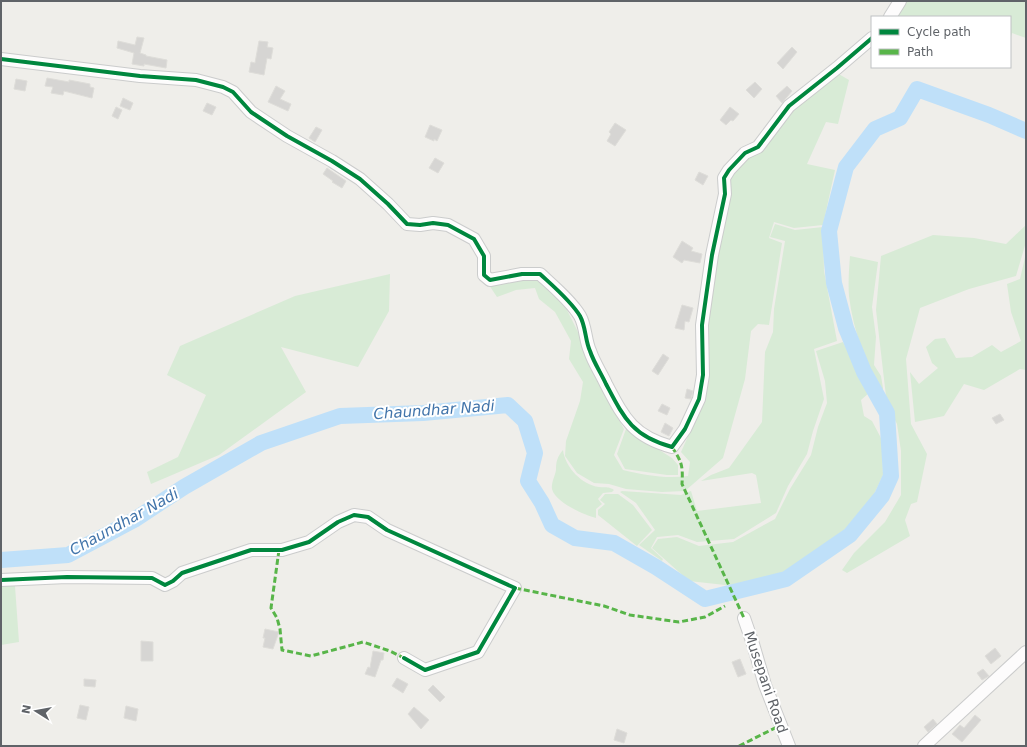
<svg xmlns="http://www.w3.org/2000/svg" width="1027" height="747" viewBox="0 0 1027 747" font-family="'DejaVu Sans',sans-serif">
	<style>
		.green { fill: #d8ebd6 }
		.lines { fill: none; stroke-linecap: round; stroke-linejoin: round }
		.river { stroke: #bfe0f9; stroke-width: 16 }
		.building { fill: #d6d5d3; stroke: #deddd9 }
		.minor-casing { stroke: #cbcccc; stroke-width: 14 }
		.minor { stroke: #fdfcfc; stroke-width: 12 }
		.quiet { stroke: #58b549; stroke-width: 3; stroke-dasharray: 6 3; stroke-linecap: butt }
		.cycleway-casing { stroke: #fff; stroke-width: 6 }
		.cycleway { stroke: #00873e; stroke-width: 4 }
		.labels { text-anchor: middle; stroke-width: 4; stroke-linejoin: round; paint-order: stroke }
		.street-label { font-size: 14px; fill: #5f6368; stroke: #fff }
		.water-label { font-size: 15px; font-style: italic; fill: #4174aa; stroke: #fff }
	</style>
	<rect width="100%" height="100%" fill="#efeeea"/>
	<path class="green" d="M907,1h119v37l-14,-5 -2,7v-23h-116z
		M837,73l12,7 -11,44 -12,-2 -19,42 28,6 -12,55 -29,3 -20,-6 -5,16 13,5 -13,82 -11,-1 -7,7 -6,48 -22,79 -38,33 -23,1 -36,-3 -17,-5 -15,-1 -17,-10 -12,-17 1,-15 14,-40 3,-19 -14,-23 2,-18 -16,-29 -16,-13 -4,-11 -19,2 -19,7 -8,-12 21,-7 30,3 24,23 17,34 13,37 30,54 -10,26 9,15c22,5 42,9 65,6l2,-14 -9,-10 13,-29 13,-93 23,-153 58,-64 32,-23z
		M775,224l20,6 28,-3 1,44 13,70 -23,8 10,50 -11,32 -6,23 -19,32 -12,27 -42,26 -37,3 -19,-7 -21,2 -6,11 12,11 -1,2 -23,-16 16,-15 -19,-27 -16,-11 2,-1 59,4 10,-4 6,20 64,-8 -5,-28 -4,-2 -51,8 10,-6 18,-7 33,-46 3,-70 8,-20 1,-23 11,-68 -15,-4z
		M1026,225v17l-10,34 -47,13 -49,19 -14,51 5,65 16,30 -10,48 -6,2 -6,16 5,16 -63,37 -5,-3 12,-17 31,-31 16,-27v-44l-4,-27 -10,-19 -11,-95 5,-54 52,-21 41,3 32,6z
		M1026,253v117l-6,-1 -36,21 -20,-6 -20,32 -29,6 -5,-50 9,12 19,-16 -6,-5 -6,-16 9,-8 10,-1 11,20 16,-1 20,-12 9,7 20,-11 -10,-29 -4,-28 13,-5z
		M850,256l28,6 -6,45 4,30 -2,28 7,11 2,12 -1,7c-16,-32 -29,-64 -33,-99 -1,-13 0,-26 1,-40z
		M390,274l-1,37 -31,56 -77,-20 25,45 -87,63 -68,29 -4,-12 31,-15 28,-62 -39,-20 13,-29 115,-50z
		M843,342l26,51 -8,7 3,16 8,5 10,19 1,35 -13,28 -26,27 -30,23 -35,22 -45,11 -45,-5 -37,-33 6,-9 19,-2 22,9 34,-4 42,-23 15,-30 21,-34 7,-28 9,-24 -2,-22 -9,-30z
		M626,429l46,29 6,7v10h-11l-42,-6 -8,-15z
		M563,450c2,17 19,35 36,37 6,1 9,-1 15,3l-2,2 -9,1 -5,6 4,5 -6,5v9c-12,-3 -41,-16 -44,-29 -1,-6 3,-13 4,-19 0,-8 1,-13 7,-20z
		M605,494h13l15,11 19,25 -15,16 -39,-31v-5l7,-6 -5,-4z
		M1,585l14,1 4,56 -18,3z"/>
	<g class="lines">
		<path class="river" d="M1,560l67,-5 66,-35 50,-33 77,-44 79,-27 83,-3 85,-8 17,16 10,32 -7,28 14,22 10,22 23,13 39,5 42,24 49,32 81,-20 64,-44 32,-39 9,-20 -4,-63 -23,-41 -18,-44 -12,-45 -5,-52 17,-64 29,-38 25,-11 17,-29 72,26 37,16"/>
	</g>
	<path class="building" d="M137,37l7,1 -4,15 6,2v1l21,4 -1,8 -22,-4v2l-12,-2 2,-11 -17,-5 1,-7 17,4z
		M259,41l9,1 -1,5 6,1 -2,11 -4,-1 -3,17 -15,-3 2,-10 4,1z
		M792,47l5,5 -14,17 -6,-6z
		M47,78l22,4v-2l21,4v3l4,1 -2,10 -28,-7 -1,4 -12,-2 2,-6 -8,-1z
		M16,79l11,2 -2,10 -11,-2z
		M755,82l7,7 -8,9 -8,-8z
		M276,86l9,5 -5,8 11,5 -3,7 -20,-9z
		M787,86l5,5 -10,12 -6,-7z
		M123,98l10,5 -3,7 -10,-4z
		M207,103l9,4 -4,8 -9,-4z
		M116,107l6,3 -4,9 -6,-3z
		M730,107l9,7 -6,7 -2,-1 -5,5 -6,-5z
		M615,123l11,7 -11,16 -8,-5 4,-7 -2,-2z
		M430,125l12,5 -5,11 -3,-2v2l-9,-4z
		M316,127l6,3 -7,12 -6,-4z
		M435,158l9,5 -6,10 -9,-5z
		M327,168l19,13 -4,7 -10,-6 1,-1 -10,-7z
		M699,172l9,4 -5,9 -8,-5z
		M682,241l11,7 -2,3 11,3 -2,9 -16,-3 -2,3 -9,-6z
		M682,305l11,3 -4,14 -4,-1 -1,9 -9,-2z
		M663,354l6,4 -11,17 -6,-4z
		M687,389l6,2 -2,8 -6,-1z
		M662,404l8,4 -3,7 -9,-4z
		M1000,414l4,6 -8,4 -4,-6z
		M665,423l8,5 -4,8 -8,-4z
		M265,629l14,3 -6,17 -10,-2 2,-9h-2z
		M141,641l12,1v19h-12z
		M995,648l6,8 -10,8 -6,-8z
		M373,651l11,2 -1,7h-2l-6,17 -10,-3 3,-7 2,1z
		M740,659l6,15 -8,3 -6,-15z
		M983,669l6,7 -7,4 -5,-7z
		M397,678l11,6 -5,9 -11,-7z
		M84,679l12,1 -1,7 -11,-1z
		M433,685l12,12 -5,5 -12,-12z
		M80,705l9,2 -3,13 -9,-2z
		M126,706l12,3 -2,12 -12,-3z
		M414,707l15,13 -8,9 -13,-15z
		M975,715l6,5 -19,22 -10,-8 8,-9 4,3z
		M933,719l4,5 -9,8 -4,-5z
		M617,729l10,4 -3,10 -10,-3z"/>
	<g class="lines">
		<defs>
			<path id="minor" d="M890,17l10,-16
				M1,59l139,17 56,4 27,7 10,5 18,20 36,24 45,25 28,18 28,25 19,20 13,1 13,-2 15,2 26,14 10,17v19l6,5 32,-6h18c13,12 31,27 40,42 6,11 5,24 10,35 4,12 11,22 16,33 18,34 26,52 66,63l13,-18 14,-30 4,-24 -1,-50 10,-70 13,-61 -1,-16 5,-8 16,-17 13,-6 31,-41 48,-38 35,-30
				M1,580l66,-3 85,1 13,7 8,-4 9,-8 69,-23h31l27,-8 29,-20 16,-7 14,2 19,13 128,58 -37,64 -53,18 -21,-12
				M744,618l9,26 12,41 24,61
				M924,746l102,-94"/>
		</defs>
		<use href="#minor" class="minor-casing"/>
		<use href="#minor" class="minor"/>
		<path class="quiet" d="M672,447c10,15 11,19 10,37l62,134
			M279,550l-8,58 6,10 3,11 2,21 29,6 52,-14 27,9 14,7
			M515,588l89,18 26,9 49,7 26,-5 20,-11
			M739,746l42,-21"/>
		<defs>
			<path id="cycleway" d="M1,59l139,17 56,4 27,7 10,5 18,20 36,24 45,25 28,18 28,25 19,20 13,1 13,-2 15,2 26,14 10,17v19l6,5 32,-6h18c13,12 31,27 40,42 6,11 5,24 10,35 4,12 11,22 16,33 18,34 26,52 66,63l13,-18 14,-30 4,-24 -1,-50 10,-70 13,-61 -1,-16 5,-8 16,-17 13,-6 31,-41 48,-38 35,-30
				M1,580l66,-3 85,1 13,7 8,-4 9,-8 69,-23h31l27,-8 29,-20 16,-7 14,2 19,13 128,58 -37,64 -53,18 -21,-12"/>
		</defs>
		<use href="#cycleway" class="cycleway-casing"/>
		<use href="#cycleway" class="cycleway"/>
	</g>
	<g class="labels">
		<g class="street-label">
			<text transform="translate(766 682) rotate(71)" y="5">Musepani Road</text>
		</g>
		<g class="water-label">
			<text transform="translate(434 410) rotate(-4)" y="5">Chaundhar Nadi</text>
			<text transform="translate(124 522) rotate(-29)" y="5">Chaundhar Nadi</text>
		</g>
	</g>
	<rect width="1027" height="747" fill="none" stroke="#5f6368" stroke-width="4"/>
	<rect x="871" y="16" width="140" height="52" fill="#ffffff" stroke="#bfc1c3"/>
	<rect x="879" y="29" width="20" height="6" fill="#00873e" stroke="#bfc1c3"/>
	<text x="907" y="36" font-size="12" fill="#5f6368">Cycle path</text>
	<rect x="879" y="49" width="20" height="6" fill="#58b549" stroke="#bfc1c3"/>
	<text x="907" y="56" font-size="12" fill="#5f6368">Path</text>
	<g transform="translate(36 711) rotate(281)" stroke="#ffffff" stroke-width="3" paint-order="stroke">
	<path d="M0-3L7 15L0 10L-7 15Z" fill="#5f6368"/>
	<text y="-6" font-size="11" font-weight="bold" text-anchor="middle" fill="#5f6368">N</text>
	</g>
</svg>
